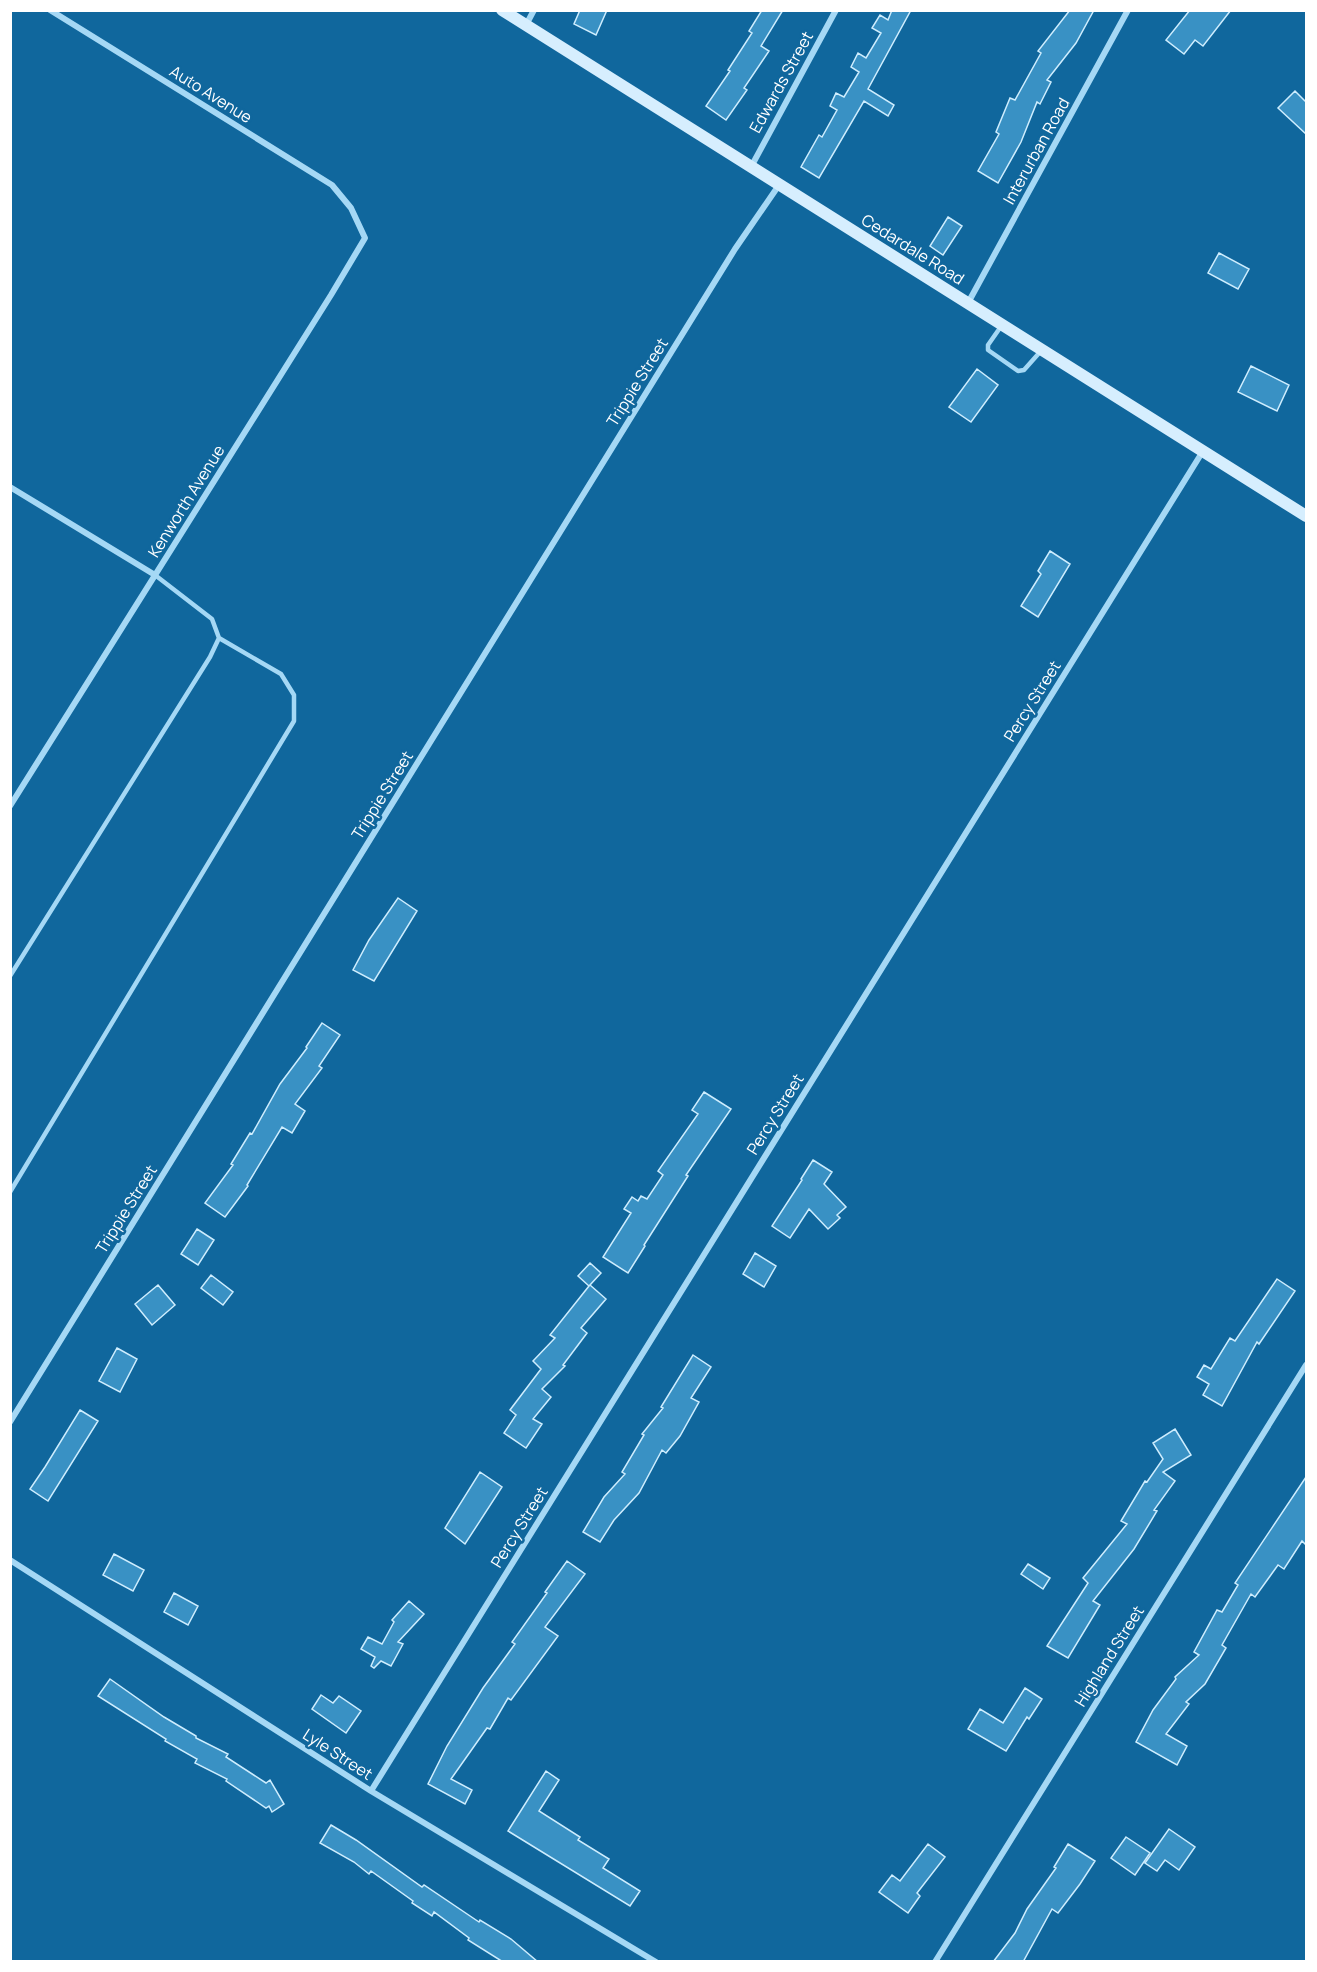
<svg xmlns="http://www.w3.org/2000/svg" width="1317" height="1972" viewBox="0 0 1317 1972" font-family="Manrope,sans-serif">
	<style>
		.building { fill: #3991c4; stroke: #ceedfe; stroke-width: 1.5 }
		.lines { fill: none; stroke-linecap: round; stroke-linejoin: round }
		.lane { stroke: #a5d8f5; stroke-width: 4.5 }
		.street { stroke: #a5d8f5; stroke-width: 6 }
		.secondary { stroke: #d6eefe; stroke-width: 12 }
		.labels { text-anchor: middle; stroke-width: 5; stroke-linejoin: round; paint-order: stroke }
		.street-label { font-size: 16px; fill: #fff; stroke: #10679d }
	</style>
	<rect width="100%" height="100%" fill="#10679d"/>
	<path class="building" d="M580,10h27l-11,25 -22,-11z
		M762,10h21l-22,36 8,5 -25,37 3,2 -21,30 -20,-14 24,-35 -2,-1 24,-37 -3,-2z
		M892,10h19l-43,79 26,16 -6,11 -24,-15 -45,77 -18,-11 18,-32 3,2 15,-27 -7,-4 6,-13 8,4 15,-25 -8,-5 7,-14 8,5 15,-25 -9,-5 8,-13 8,5z
		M1070,10h24l-18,33 -29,37 4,2 -11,22 -3,-2 -16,40 -23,41 -20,-12 21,-37 -3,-2 14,-34 5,2 26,-47 -3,-2z
		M1190,10h41l-28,36 -8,-6 -11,14 -18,-14z
		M1295,91l11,11v32l-28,-26z
		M948,217l14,9 -19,29 -13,-9z
		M1219,253l30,16 -11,20 -30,-16z
		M1251,366l38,19 -12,26 -39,-19z
		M977,369l21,16 -27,37 -22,-15z
		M1050,551l20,13 -32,53 -17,-11 20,-32 -3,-3z
		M398,898l19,13 -43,70 -21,-11 16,-30z
		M322,1023l18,12 -21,31 3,2 -27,36 10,7 -13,22 -10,-6 -35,58 1,1 -23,31 -20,-14 28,-38 -2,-1 19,-31 2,1 28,-50 27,-36 -1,-1z
		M704,1092l27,17 -45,66 2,1 -44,69 1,1 -17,27 -25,-16 28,-44 -7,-4 8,-12 6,4 3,-5 6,3 16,-24 -5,-4 40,-57 -6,-4z
		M813,1160l19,12 -8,12 22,23 -9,8 3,3 -12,11 -19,-20 -19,29 -18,-12 30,-46 -1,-1z
		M197,1229l17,11 -16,25 -17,-11z
		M755,1253l21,13 -12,21 -21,-13z
		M590,1263l11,10 -11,12 16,14 -25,29 6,5 -24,32 2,1 -23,23 9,8 -18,22 9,5 -16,24 -22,-15 12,-18 -6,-5 31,-41 -8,-8 22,-23 -5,-3 39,-49 -11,-10z
		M211,1275l22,17 -10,13 -22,-17z
		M1277,1279l18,12 -36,53 -2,-2 -35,64 -19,-11 6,-11 -12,-7 7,-12 7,4 19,-31 5,3z
		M158,1285l17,20 -23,20 -17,-21z
		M117,1348l20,11 -17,33 -21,-11z
		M693,1355l18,12 -20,31 8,4 -19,34 -14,17 -4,-3 -23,43 -25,27 -14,22 -17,-10 21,-35 21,-23 -3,-2 22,-37 -2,-1 21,-26 -2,-1z
		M80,1410l18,11 -50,80 -18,-12 15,-22z
		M1175,1429l16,26 -28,17 12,9 -21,29 3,1 -23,38 -41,52 7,4 -32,53 -21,-12 41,-63 -5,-5 44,-54 -6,-3 24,-40 2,1 16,-23 -10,-16z
		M480,1472l22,15 -37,57 -20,-16z
		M1306,1477v68l-4,-4 -18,28 -6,-4 -23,32 -4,-3 -29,51 4,3 -21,36 -19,18 3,2 -23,30 21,12 -10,19 -41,-23 17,-32 23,-31 -1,-2 24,-22 -5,-3 23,-42 5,2 16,-27 -3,-2z
		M114,1554l30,16 -11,21 -30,-16z
		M567,1561l18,13 -40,53 13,9 -47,64 -3,-2 -18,31 -3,-1 -36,51 21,11 -7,14 -37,-20 19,-38 36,-58 32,-44 -3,-2 35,-49 -2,-1z
		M1028,1564l22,14 -7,11 -22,-15z
		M174,1593l24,13 -10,19 -24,-13z
		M409,1601l15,13 -26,28 5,2 -12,22 -10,-5 -7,7 -3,-2 4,-9 -14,-8 7,-12 14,7 12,-22 -2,-2z
		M110,1679l54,38 32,19v2l32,16 -2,3 40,26 4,-3 14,24 -12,8 -3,-6 -3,2 -40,-27 1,-2 -32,-16 2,-4 -32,-18 1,-2 -68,-43z
		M1025,1688l17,11 -13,20 -2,-2 -21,34 -38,-22 12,-20 23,14z
		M321,1695l12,8 6,-7 22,15 -15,22 -34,-24z
		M546,1771l13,9 -20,31 41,26 -2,3 31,19 -6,9 37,23 -10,15 -122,-75z
		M331,1825l25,15 66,47 2,-2 55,37 1,-2 31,19 27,23h-35l-35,-22 1,-2 -35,-26 -2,4 -20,-13 1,-2 -42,-30 -2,3 -15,-12 -34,-19z
		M1169,1829l26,18 -16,23 -14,-10 -8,11 -12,-8z
		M1126,1837l24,16 -15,22 -24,-17z
		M928,1844l17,13 -28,36 3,3 -12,17 -29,-21 13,-17 8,6z
		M1068,1844l27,17 -15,23 -22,29 -6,-4 -29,53h-30l22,-29 12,-24 29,-41 -2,-1z"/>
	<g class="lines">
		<path class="lane" d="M1002,325l-14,20v5l30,21 6,-1 16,-18
			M10,976l200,-319 9,-19 -7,-19 -57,-44
			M10,1192l284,-471v-26l-13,-21 -62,-36"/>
		<path class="street" d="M526,25l8,-15
			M751,167l85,-157
			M968,303l160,-293
			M10,487l145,88
			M10,806l321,-511 34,-57 -14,-30 -19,-23 -282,-175
			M10,1422l725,-1173 44,-64
			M10,1560l361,231 285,171
			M371,1791l832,-1340
			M935,1962l371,-597"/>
		<path class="secondary" d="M502,10l804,506"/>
	</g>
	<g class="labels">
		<g class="street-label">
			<text transform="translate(781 82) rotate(-61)" y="6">Edwards Street</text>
			<text transform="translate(211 94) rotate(32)" y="6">Auto Avenue</text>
			<text transform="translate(1036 151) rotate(-61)" y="6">Interurban Road</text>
			<text transform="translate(913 249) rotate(32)" y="6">Cedardale Road</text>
			<text transform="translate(637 382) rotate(-58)" y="6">Trippie Street</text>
			<text transform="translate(186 501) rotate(-58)" y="6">Kenworth Avenue</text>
			<text transform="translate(1032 701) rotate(-58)" y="6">Percy Street</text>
			<text transform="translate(382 795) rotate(-58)" y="6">Trippie Street</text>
			<text transform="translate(775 1114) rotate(-58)" y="6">Percy Street</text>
			<text transform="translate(126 1209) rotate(-58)" y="6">Trippie Street</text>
			<text transform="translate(519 1527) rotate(-58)" y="6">Percy Street</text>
			<text transform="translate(1109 1656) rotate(-58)" y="6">Highland Street</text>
			<text transform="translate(338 1754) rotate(33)" y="6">Lyle Street</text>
		</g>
	</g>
	<rect width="1317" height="1972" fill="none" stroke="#ffffff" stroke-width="24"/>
</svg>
